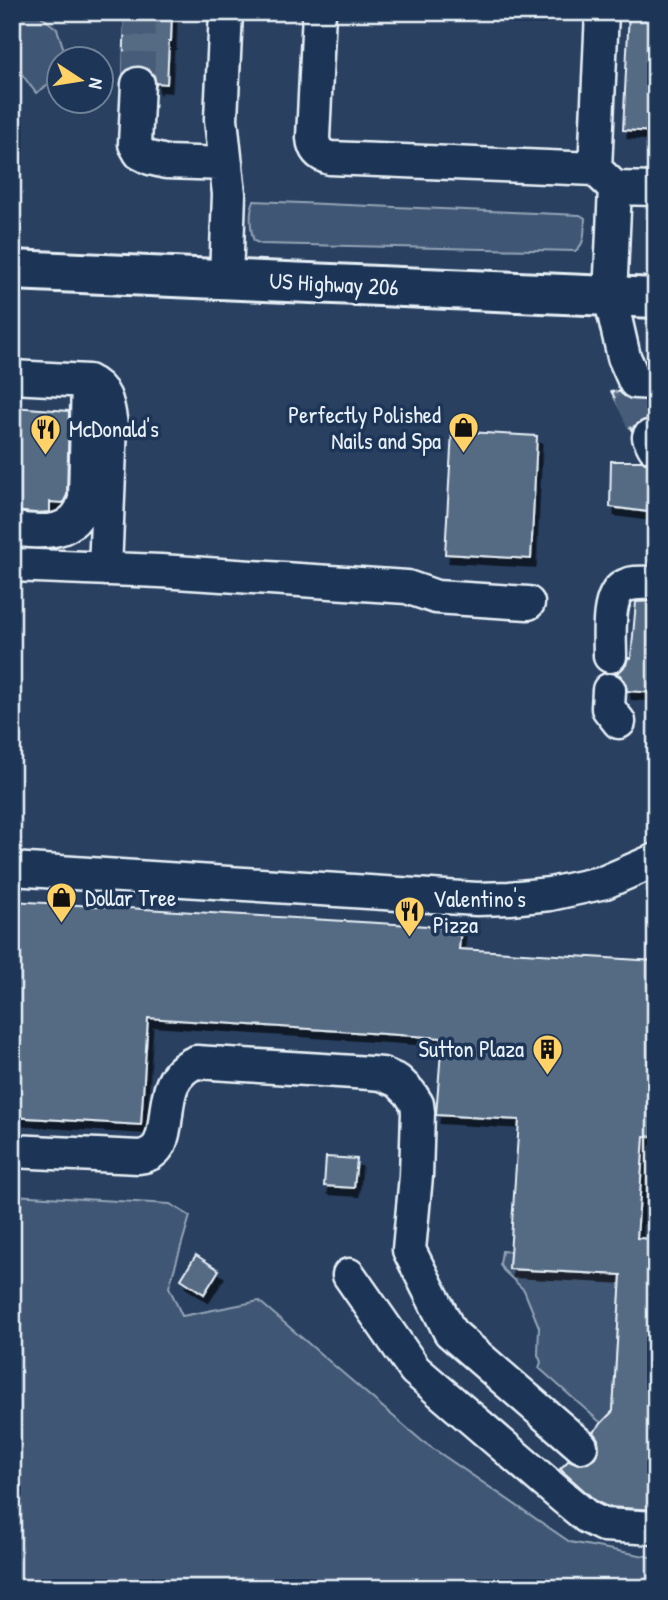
<svg xmlns="http://www.w3.org/2000/svg" width="668" height="1600" viewBox="0 0 668 1600" font-family="'Patrick Hand',sans-serif">
	<style>
		.green { fill: #415774; stroke: #94a4b6; stroke-width: 2 }
		.building { fill: #556a83; stroke: #e8f1f8; stroke-width: 2; filter: url(#shadow) }
		.lines { fill: none; stroke-linecap: round; stroke-linejoin: round }
		.minor-tunnel { stroke: #465b78; stroke-width: 32; stroke-dasharray: 32 16; stroke-linecap: butt }
		.minor-casing { stroke: #e8f1f8; stroke-width: 37 }
		.highway-casing { stroke: #e8f1f8; stroke-width: 44 }
		.minor { stroke: #1d3557; stroke-width: 32 }
		.highway { stroke: #1d3557; stroke-width: 38 }
		.labels { text-anchor: middle; stroke-width: 7; stroke-linejoin: round; paint-order: stroke }
		.street-label { font-size: 23px; fill: #e8f1f8; stroke: #1d3557 }
		.poi-label { font-size: 23px; fill: #e8f1f8; stroke: #1d3557; text-anchor: start }
	</style>
	<defs>
		<filter id="shadow"><feDropShadow dx="4.5" dy="8" stdDeviation="0" flood-color="#0009"/></filter>
	</defs>
	<rect width="100%" height="100%" fill="#294061"/>
	<filter id="ink" filterUnits="userSpaceOnUse"><feTurbulence type="fractalNoise" baseFrequency=".0143" numOctaves="2"/><feDisplacementMap in="SourceGraphic" scale="14" xChannelSelector="R" yChannelSelector="G"/><feConvolveMatrix kernelMatrix="1 2 1 2 8 2 1 2 1" color-interpolation-filters="sRGB"/></filter>
	<g filter="url(#ink)">
		<path class="green" d="M12,12h24l21,17 10,30 -7,1 -1,18 -23,15 -24,-32z
			M254,201l326,14 5,3c-1,13 1,26 -10,33l-314,-7 -7,-3c-4,-11 -5,-30 0,-40z
			M12,1195l158,9 20,12 -21,71 13,29 77,-15 163,140 148,101 86,16v30h-644z
			M502,1251l8,1 -1,17 112,6 -8,136 -12,12 -62,-55 2,-6 -3,-7 1,-28 -15,-37 -21,-20 -3,-6z"/>
		<path class="building" d="M125,12h47l-1,29h-2l-2,43 -10,-1 -1,2 -2,-10 -6,-6 -8,-3 -10,1 -7,7z
			M629,12h27v120l-33,-2z
			M611,391l9,1 5,5 8,3 23,1v19l-7,-1 -8,1 -7,6 -2,5z
			M12,407l57,4 -2,84 -4,8 -13,-1v10l-14,1 -24,-2z
			M452,431l85,5 -6,123 -86,-5z
			M611,461h31l3,2 11,2v48l-46,-6z
			M656,601v92l-29,-2 -2,-10 -5,-6 -5,-2 5,-2 6,-6 2,-7h3l5,-56z
			M12,901l449,27 -2,21 197,12v176l-12,-1 -7,102 19,1v271l-48,-3 -11,-5 -37,-33 9,-9 9,4 10,-1 6,-4 5,-10 -1,-10 -5,-7 20,-21 8,-136 -112,-6 10,-149 -83,-5 6,-77 -294,-20 -7,107 -129,-8z
			M326,1157l31,2 -3,29 -30,-2z
			M196,1255l23,15 -15,24 -23,-15z"/>
		<g class="lines">
			<path class="minor-tunnel" d="M138,84l2,-72
				M629,392l20,45"/>
			<defs>
				<path id="minor" d="M319,12l-6,126c1,11 6,17 17,20l265,11 20,19 41,1
					M138,84l-3,60 5,9 10,5 16,4 60,2
					M595,169l7,-157
					M615,188l-5,108 14,61 11,25 21,1
					M226,279l3,-85 -8,-75 5,-107
					M12,377l76,4c19,8 20,26 23,44l-6,144
					M649,437l5,10h2
					M12,529c32,4 63,7 73,-30l3,-118
					M12,565l148,6 247,16 29,10 92,6
					M610,656c0,-17 -4,-59 13,-69 9,-6 22,-4 33,-4
					M609,690l-1,18 11,14
					M12,869l465,30 33,-1 40,-4 55,-12 51,-22
					M12,1151l127,6c46,-6 7,-75 57,-95l174,11 12,1 16,7 12,12 7,11 1,8 -2,64 -7,74 41,82 131,114
					M349,1275l66,95 149,128 23,19 16,8 53,3"/>
				<path id="highway" d="M12,270l644,28"/>
			</defs>
			<use href="#minor" class="minor-casing"/>
			<use href="#highway" class="highway-casing"/>
			<use href="#minor" class="minor"/>
			<use href="#highway" class="highway"/>
		</g>
	</g>
	<defs>
		<symbol id="shop-pin" viewBox="-11 -11 22 30"><path d="M0 17L-7.5 6A9.5 9.5 0 1 1 7.5 6Z" fill="#ffd166" stroke="#1d3557"/><path d="M-5-2.5h2.3a2.7 3.5 0 0 1 5.4 0H5L5.5 6h-11ZM-1.5-2.5h3a1.5 2.3 0 0 0-3 0Z" fill="#111"/></symbol>
		<symbol id="restaurant-pin" viewBox="-11 -11 22 30"><path d="M0 17L-7.5 6A9.5 9.5 0 1 1 7.5 6Z" fill="#ffd166" stroke="#1d3557"/><path d="M-5-6h1v4h1v-4h1v4h1v-4h1v5L-1.5 .5V6h-2V.5L-5-1ZM5-6V6H3V1.5H1.5Q1.5-4 5-6Z" fill="#111"/></symbol>
		<symbol id="building-pin" viewBox="-11 -11 22 30"><path d="M0 17L-7.5 6A9.5 9.5 0 1 1 7.5 6Z" fill="#ffd166" stroke="#1d3557"/><path d="M-4-6H4V6H1V3H-1V6H-4ZM-2.5-4.3h1.7v1.8h-1.7ZM.8-4.3h1.7v1.8H.8ZM-2.5-1h1.7V.8h-1.7ZM.8-1h1.7V.8H.8Z" fill="#111"/></symbol>
	</defs>
	<g fill-rule="evenodd">
		<use href="#shop-pin" x="446" y="410" width="35" height="47"/>
		<use href="#restaurant-pin" x="28" y="412" width="35" height="47"/>
		<use href="#shop-pin" x="44" y="880" width="35" height="47"/>
		<use href="#restaurant-pin" x="392" y="894" width="35" height="47"/>
		<use href="#building-pin" x="530" y="1032" width="35" height="47"/>
	</g>
	<g class="labels">
		<g class="street-label">
			<text transform="translate(334 284) rotate(3)" y="8">US Highway 206</text>
		</g>
		<g class="poi-label">
			<text x="441" y="423" text-anchor="end">Perfectly Polished<tspan x="441" dy="26">Nails and Spa</tspan></text>
			<text x="69" y="437">McDonald's</text>
			<text x="85" y="906">Dollar Tree</text>
			<text x="433" y="907">Valentino's<tspan x="433" dy="26">Pizza</tspan></text>
			<text x="524" y="1057" text-anchor="end">Sutton Plaza</text>
		</g>
	</g>
	<rect width="668" height="1600" fill="none" stroke="#1d3557" stroke-width="42"/>
	<rect x="21" y="21" width="626" height="1558" fill="none" stroke="#e8f1f8" stroke-width="2.5" filter="url(#ink)"/>
	<g transform="translate(80 80) rotate(102)"><circle r="33" fill="#1d3557" stroke="#6e8097" stroke-width="2"/>
	<path d="M0-5L12 26L0 18L-12 26Z" fill="#ffd166"/>
	<text y="-10" font-size="19" font-weight="bold" text-anchor="middle" fill="#e8f1f8">N</text>
	</g>
</svg>
